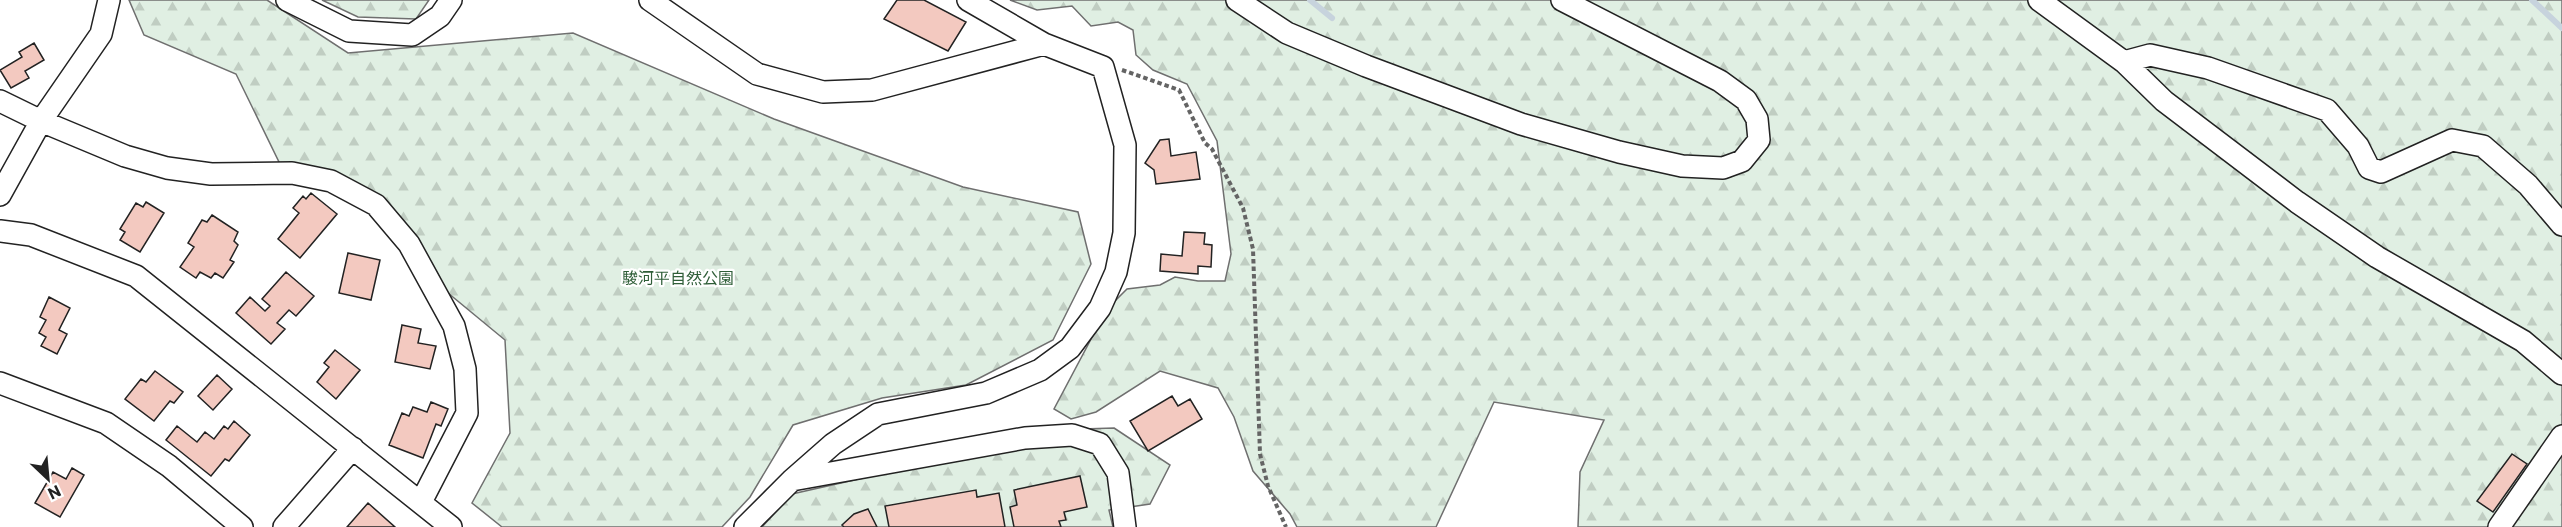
<svg xmlns="http://www.w3.org/2000/svg" width="2562" height="527" viewBox="0 0 2562 527" font-family="Commissioner,'Noto Sans JP',sans-serif">
	<style>
		.forest { fill: url(#forest-firs); stroke: #6f6f6f; stroke-width: 1.5 }
		.lines { fill: none; stroke-linecap: round; stroke-linejoin: round }
		.stream { stroke: #c7d3dd; stroke-width: 6 }
		.building { fill: #f3c9c0; stroke: #222; stroke-width: 1.5 }
		.minor-casing { stroke: #222; stroke-width: 24 }
		.path { stroke: #646464; stroke-width: 4; stroke-dasharray: 4.5 3; stroke-linecap: butt }
		.minor { stroke: #fff; stroke-width: 21 }
		.labels { text-anchor: middle; stroke-width: 4.5; stroke-linejoin: round; paint-order: stroke }
		.park-label { font-size: 16px; fill: #2f5e38; stroke: #fff }
	</style>
	<defs>
		<pattern id="forest-firs" width="22" height="20" patternUnits="userSpaceOnUse" patternTransform="scale(1.5)"><rect width="22" height="20" fill="#e0efe3"/><path d="M5 1l3.5 6h-7zM16 11l3.5 6h-7z" fill="#c0cdc2"/></pattern>
	</defs>
	<rect width="100%" height="100%" fill="#fff"/>
	<path class="forest" d="M129,0h138l81,53 225,-20 201,86 189,68 115,25 13,52 -38,76 -87,45 -84,13 -89,27 -43,72 -28,30h-220l-30,-24 38,-70 -5,-93 -63,-52 -32,-51 -78,-61 -51,-10 -45,-92 -92,-39z
		M322,0h107l-13,19 -58,-2z
		M1010,0h1552v527h-984l2,-55 24,-52 -110,-18 -58,125h-139l-7,-13 -37,-43 -19,-54 -16,-29 -58,-17 -64,41 -25,7 -17,-10 53,-100 20,-20 33,-4 15,-8 23,4h27l6,-27 -14,-113 -30,-57 -34,-14 -17,-15 -3,-25 -15,-8 -27,4 -19,-20 -35,4z
		M1114,428l56,37 -20,39 -41,6 4,17h-351l30,-33 290,-65z"/>
	<g class="lines">
		<path class="stream" d="M1310,0l22,18
			M2532,0l30,28"/>
	</g>
	<path class="building" d="M897,0h27l42,22 -18,29 -64,-32z
		M34,43l10,17 -19,11 4,7 -18,10 -11,-18 22,-13 -3,-5z
		M1169,139l2,17 25,-4 4,27 -44,5 -2,-14 -9,-7 15,-23z
		M311,193l26,21 -37,44 -22,-19 21,-26 -6,-5 10,-12 3,3z
		M146,202l18,11 -24,39 -20,-12 5,-8 -5,-3 16,-26 7,4z
		M212,215l26,17 -4,9 4,4 -8,15 4,2 -11,16 -8,-5 -4,5 -11,-6 -4,6 -16,-11 14,-20 -6,-4 14,-23 5,2z
		M1184,232l21,1 -1,11 8,1 -1,22 -13,-1v8l-38,-3 1,-17 21,2z
		M348,253l32,7 -9,40 -32,-7z
		M286,272l28,24 -18,20 -7,-6 -12,13 8,6 -14,15 -35,-31 14,-16 15,14 5,-5 -8,-7z
		M49,297l21,11 -11,22 8,4 -10,20 -16,-8 5,-9 -7,-4 7,-13 -6,-3z
		M402,325l19,4 -3,14 18,3 -6,23 -35,-7z
		M335,350l25,20 -24,29 -19,-17 12,-15 -5,-4z
		M155,371l28,21 -9,11 -4,-2 -16,20 -29,-22 16,-20 5,3z
		M217,375l15,14 -19,21 -15,-14z
		M1172,396l6,10 12,-7 12,20 -54,32 -18,-30z
		M431,402l17,7 -7,17 -5,-2 -13,34 -34,-13 13,-32 7,3 4,-9 14,5z
		M234,421l16,14 -21,26 -4,-2 -14,17 -45,-36 11,-14 20,16 8,-10 9,7 10,-13 4,3z
		M2512,454l15,10 -34,48 -16,-11z
		M72,468l12,7 -24,42 -25,-14 18,-31 13,7z
		M1080,476l7,31 -23,5 2,8 -7,1 2,6h-47l-4,-20 7,-2 -3,-15z
		M976,490l1,7 22,-4 6,34h-116l-4,-21z
		M368,503l27,24h-48z
		M868,509l9,18h-33l-2,-2 12,-11z"/>
	<g class="lines">
		<defs>
			<path id="minor" d="M287,0l62,31 63,4 28,-19 11,-16
				M650,0l107,74 66,18 49,-2 172,-46 59,23 22,78 -1,88 -8,39 -16,36 -30,40 -30,22 -54,23 -108,21 -45,30 -41,36 -47,47
				M968,0l76,44
				M1237,0l50,33 79,33 155,58 98,28 63,14 41,2 19,-7 17,-21 -2,-21 -11,-19 -26,-19 -158,-81
				M2039,0l85,62 40,39 133,101 80,55 146,84 39,33
				M2124,62l26,-7 58,13 119,42 31,36 11,22 12,4 71,-32 31,6 45,39 34,40
				M0,101l41,20 84,35 42,12 44,6 81,-1 39,8 45,24 33,39 45,82 11,43 2,44 -46,89
				M0,195l41,-74 60,-87 8,-34
				M0,231l31,4 105,41 315,251
				M0,383l106,40 63,43 73,61
				M792,480l233,-42 47,-3 28,9 18,29 7,54
				M284,527l69,-79
				M2499,527l63,-91"/>
		</defs>
		<use href="#minor" class="minor-casing"/>
		<path class="path" d="M1122,70l57,20 26,53 7,6 31,59 10,41 7,205 8,32 18,41"/>
		<use href="#minor" class="minor"/>
	</g>
	<g class="labels">
		<g class="park-label">
			<text x="678" y="284">駿河平自然公園</text>
		</g>
	</g>
	<g transform="translate(48 479) rotate(154)" stroke="#ffffff" stroke-width="4.5" paint-order="stroke">
	<path d="M0-4.5L10 22L0 15L-10 22Z" fill="#222222"/>
	<text y="-9" font-size="16" font-weight="bold" text-anchor="middle" fill="#222222">N</text>
	</g>
</svg>
